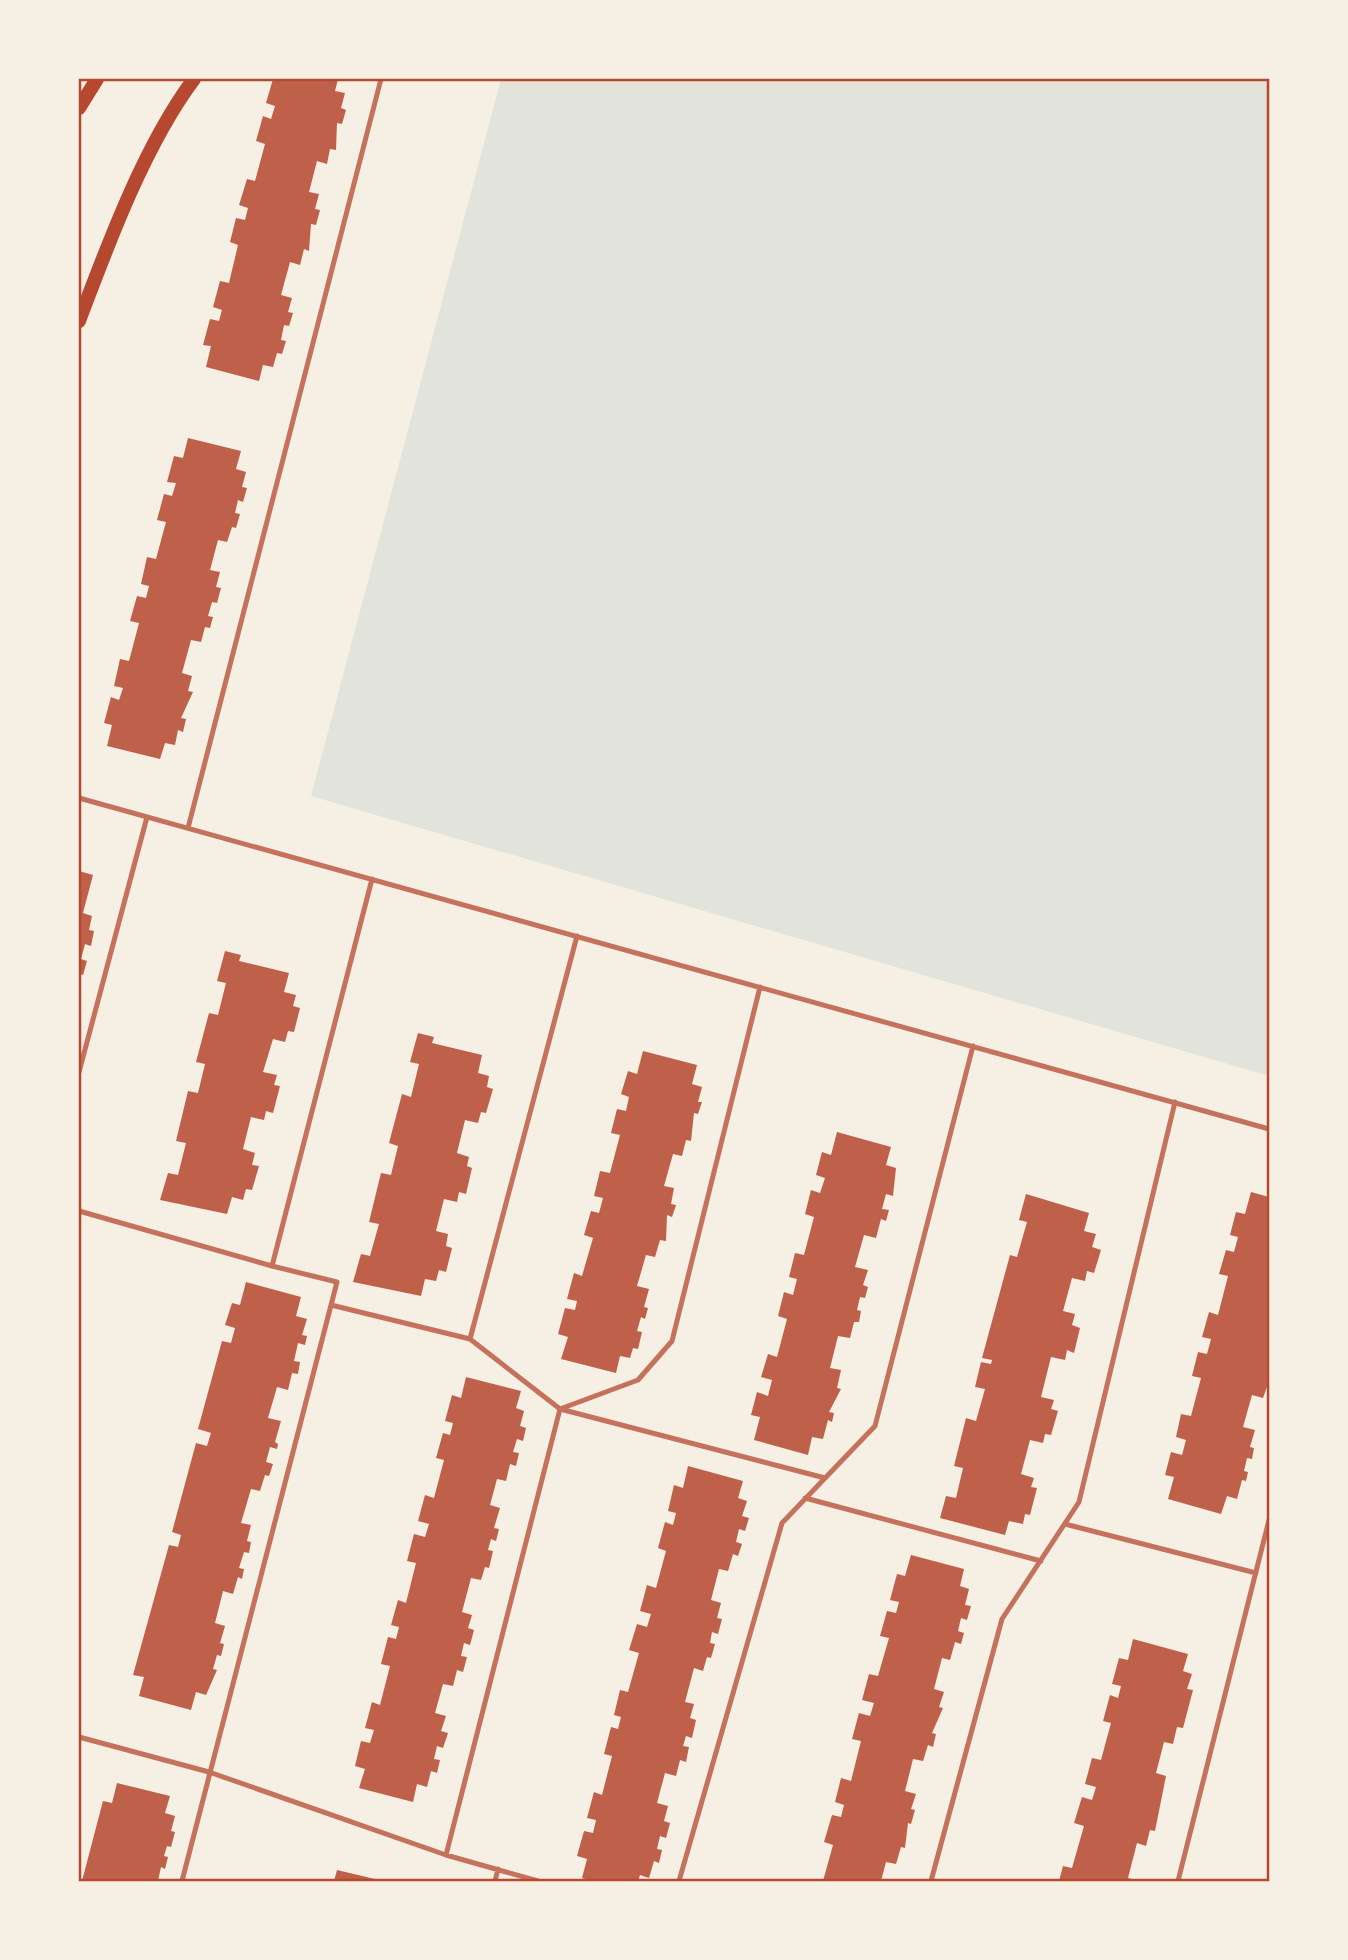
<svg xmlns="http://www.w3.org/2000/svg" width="1348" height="1960" viewBox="0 0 1348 1960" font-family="'PT Sans',sans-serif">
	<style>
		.green { fill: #e2e4dc }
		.building { fill: #bf614a }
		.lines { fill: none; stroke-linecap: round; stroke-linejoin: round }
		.service { stroke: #c5725c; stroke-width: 5 }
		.secondary { stroke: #b5482f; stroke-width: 14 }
		.neatline { fill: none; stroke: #b5482f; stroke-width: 2.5 }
	</style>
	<rect width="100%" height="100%" fill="#f6efe4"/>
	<path class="green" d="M501,79h768v997l-958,-280z"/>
	<path class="building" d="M273,79h65l-3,12 10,2 -4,15 5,2 -4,14 -5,-1 -1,27 -6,-1 -3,15 -10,-3 -8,31 10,2 -4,15 5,1 -4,15 -5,-1 -2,27 -5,-2 -4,16 -10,-3 -9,33 11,3 -4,14 5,1 -4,13 -5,-1 -3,15 5,1 -4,13 -5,-1 -4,14 -10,-2 -4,16 -53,-14 5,-21 -8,-1 7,-26 9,2 3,-11 -9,-3 7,-26 9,2 9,-38 -8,-3 6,-24 9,2 3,-12 -9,-3 8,-26 8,2 10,-37 -9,-3 7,-25 8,3 4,-13 -9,-3z
		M188,438l53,13 -5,18 10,3 -4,15 5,1 -4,14 -5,-2 -3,13 5,1 -4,14 -4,-1 -5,15 -9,-2 -8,30 10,2 -4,15 5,1 -4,15 -5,-1 -4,14 5,1 -3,11 -5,-1 -4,15 -10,-2 -9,33 10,3 -4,15 5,1 -12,26 5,1 -3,13 -5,-2 -3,15 -10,-2 -5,16 -53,-13 5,-21 -8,-2 7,-26 8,3 4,-12 -9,-2 6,-27 9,2 10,-38 -9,-2 7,-25 9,2 3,-12 -8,-2 6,-27 9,2 10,-37 -9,-2 7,-26 8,2 4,-13 -9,-1 7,-26 9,2z
		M79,871l14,4 -10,38 9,3 -3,14 5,1 -3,15 -6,-2 -4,15 6,2 -4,14 -4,-1z
		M225,951l16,4 -2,6 50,12 -5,19 12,3 -3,11 7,2 -6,24 -6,-1 -3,11 -12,-3 -10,33 14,3 -3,10 6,1 -7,27 -7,-2 -2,9 -13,-3 -8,32 12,4 -3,12 7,1 -7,24 -6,-1 -3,11 -11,-3 -5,17 -67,-14 8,-27 10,2 8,-32 -10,-2 12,-50 10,2 7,-29 -9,-2 13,-49 9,2 8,-32 -9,-2z
		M418,1033l16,4 -2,6 50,12 -4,18 11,3 -2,11 6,2 -7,24 -5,-1 -3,11 -13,-3 -8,33 12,4 -2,9 5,2 -6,26 -7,-2 -2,10 -13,-3 -8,32 12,3 -2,12 6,2 -6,24 -7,-2 -3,11 -11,-2 -4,17 -68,-14 8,-28 9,2 9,-32 -10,-2 12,-49 10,2 7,-29 -9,-3 13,-49 9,3 8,-33 -9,-2z
		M643,1051l54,14 -5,19 10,3 -4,15h4l-4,12 -4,-1 -3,28 -5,-1 -4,16 -9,-2 -9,32 10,2 -3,16 5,1 -4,12 -5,-2 -1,26 -6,-1 -5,17 -9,-2 -9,31 12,3 -5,18 4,1 -3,11 -4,-2 -4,14 5,1 -4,17 -5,-1 -3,10 -10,-2 -4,17 -55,-14 7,-22 -10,-3 7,-26 10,2 2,-9 -10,-2 7,-26 8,3 11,-38 -9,-3 7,-24 8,2 4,-15 -9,-2 6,-25 10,2 10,-38 -9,-2 6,-24 9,2 3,-14 -8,-3 7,-23 9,3z
		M837,1132l54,15 -5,18 10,3 -3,28 -7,-2 -4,15 7,1 -3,11 -5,-2 -5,19 -12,-3 -9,32 13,3 -5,15 5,2 -3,11 -5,-1 -3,13 4,1 -2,11h-5l-4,16 -12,-2 -8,32 11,2 -4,18 4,1 -12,23 5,1 -2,9 -4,-2 -5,19 -11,-2 -4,18 -54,-15 6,-23 -9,-2 6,-23 11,4 4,-16 -11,-3 7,-23 9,3 10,-38 -9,-3 6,-24 9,3 4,-16 -8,-2 6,-24 9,2 10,-38 -9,-3 6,-24 9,3 5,-15 -9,-3 6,-23 9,3z
		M1251,1192l18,5v184l-6,17 -11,-3 -9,32 12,3 -5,17 4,1 -2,11 -5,-1 -3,13 4,1 -2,9 -4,-1 -5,19 -10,-3 -6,18 -53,-15 6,-22 -9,-2 6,-23 11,3 4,-15 -10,-3 5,-23 10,2 10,-38 -9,-2 6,-24 9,2 4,-15 -9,-2 7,-25 9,3 10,-39 -9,-2 7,-24 8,2 4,-15 -8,-2 6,-23 9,2z
		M1026,1194l63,19 -5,18 12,3 -4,13 9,3 -7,23 -7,-2 -2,10 -13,-3 -9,33 12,3 -3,11 8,3 -6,25 -7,-3 -2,10 -14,-3 -10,40 13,3 -3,9 7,2 -7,24 -6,-1 -2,9 -13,-3 -9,34 13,4 -3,9 6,1 -7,27 -5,-1 -2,10 -14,-3 -4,14 -65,-17 6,-22 10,2 7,-30 -9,-2 12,-48 10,3 9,-32 -10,-2 6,-25 10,2 1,-4 -10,-2 28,-103 7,2 10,-35 -8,-2z
		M246,1282l55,15 -5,19 11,3 -5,16 5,1 -2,9 -7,-2 -4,18 6,1 -2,12 -6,-1 -4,17 -11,-3 -9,31 13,3 -6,21 3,2 -1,5 -7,-2 -4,15 7,2 -4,12 -4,-1 -5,16 -9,-2 -10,34 10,2 -4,16 4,1 -2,11 -5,-1 -5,16 5,1 -2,10 -4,-2 -5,17 -10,-3 -8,32 10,3 -5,17 4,1 -3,12 -4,-1 -4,14 4,1 -11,25 -10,-3 -5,18 -52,-14 5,-19 -11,-2 36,-130 9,2 3,-12 -9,-3 24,-89 11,3 4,-13 -13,-4 24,-88 9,2 4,-15 -10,-3 7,-22 8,2z
		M466,1377l55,14 -5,17 8,3 -4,15 6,2 -3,13 -6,-2 -4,13 6,1 -3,13 -6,-2 -4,17 -9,-2 -7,26 10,3 -6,20 5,1 -3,12 -5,-2 -3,11 5,1 -4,17 -4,-1 -4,13 -10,-2 -9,34 10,3 -4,13 6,2 -4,15 -6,-2 -3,13 6,1 -4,15 -6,-2 -4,16 -10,-2 -8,29 11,3 -5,15 7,2 -5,15 -6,-2 -3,13 6,1 -3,13 -6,-2 -4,16 -10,-3 -4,18 -54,-14 6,-19 -10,-3 6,-25 9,2 4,-13 -9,-2 7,-26 8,3 10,-39 -9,-2 7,-27 8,2 3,-12 -8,-2 7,-25 8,3 10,-40 -9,-2 7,-27 11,3 4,-13 -11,-3 7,-26 9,3 10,-38 -8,-2 7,-25 7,2 3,-12 -8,-2 7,-26 9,3z
		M688,1466l55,15 -5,17 9,3 -5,15 7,2 -4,13 -6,-2 -3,13 6,2 -4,12 -5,-2 -5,17 -9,-2 -8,31 10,3 -4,15 5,1 -4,15 -6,-2 -2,11 5,1 -4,14 -4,-1 -4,14 -9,-3 -9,34 9,2 -4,14 6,2 -4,18 -6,-2 -3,10 6,1 -3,15 -6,-2 -4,16 -11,-3 -8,30 11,3 -4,15 6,2 -4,15 -6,-2 -3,13 5,1 -3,13 -5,-2 -5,17 -9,-3 -2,6h-45l-11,-3 5,-19 -10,-3 7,-25 9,2 3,-13 -9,-2 7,-26 8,3 10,-39 -8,-2 7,-27 7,2 3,-12 -7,-2 6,-25 8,2 11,-39 -10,-3 8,-26 10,3 4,-13 -11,-3 7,-26 9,3 10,-37 -8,-3 7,-26 8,3 3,-12 -8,-2 6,-26 9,3z
		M911,1555l53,14 -4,17 9,3 -4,16 6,1 -4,14 -6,-2 -3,13 6,2 -3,11 -6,-2 -5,18 -8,-2 -8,31 10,3 -5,15 4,1 -11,25 4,1 -3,13 -5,-2 -5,16 -10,-2 -8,32 11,3 -5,15 4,1 -4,14 -3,-1 -3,25 -4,-1 -5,17 -10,-2 -5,19h-58l10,-36 -9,-3 8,-27 9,2 3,-12 -9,-3 6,-24 10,3 10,-40 -9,-2 7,-26 11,3 4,-13 -12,-3 7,-26 9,2 11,-38 -9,-2 7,-25 9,2 3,-11 -9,-2 7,-26 8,2z
		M1133,1639l55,15 -5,17 9,3 -5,15 6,1 -10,38 -6,-1 -4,17 -9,-2 -8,31 10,3 -11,55 -5,-1 -4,16 -9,-3 -9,35 10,3h-79l4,-15 9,2 12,-42 -10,-3 8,-26 10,3 4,-13 -11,-3 7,-26 9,2 10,-37 -8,-2 7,-26 8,3 3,-12 -9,-2 7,-26 9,2z
		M117,1783l53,13 -5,17 10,3 -4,15 4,1 -4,15 -4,-1 -3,10 4,1 -3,12 -4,-2 -3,14h-76l21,-80 9,2z
		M337,1870l42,10v1h-45z"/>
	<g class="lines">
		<path class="service" d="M79,798l1190,331
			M188,828l193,-749
			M577,936l-107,403 90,70 265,69
			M79,1072l68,-255
			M79,1211l193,55
			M331,1305l139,34
			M805,1498l236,63
			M1065,1524l191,49
			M79,1737l130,35 237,83 92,26
			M446,1855l114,-446 78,-29 34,-39 88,-354
			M182,1881l155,-599 -65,-16 100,-387
			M495,1881l3,-12
			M679,1881l103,-358 93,-97 98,-380
			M931,1881l71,-262 77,-117 96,-400
			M1178,1881l91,-361"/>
		<path class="secondary" d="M79,108l18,-29
			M79,321c29,-77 66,-177 115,-242"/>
	</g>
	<rect width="1348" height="1960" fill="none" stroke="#f6efe4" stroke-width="161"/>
	<rect x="80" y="80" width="1188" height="1800" class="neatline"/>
</svg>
